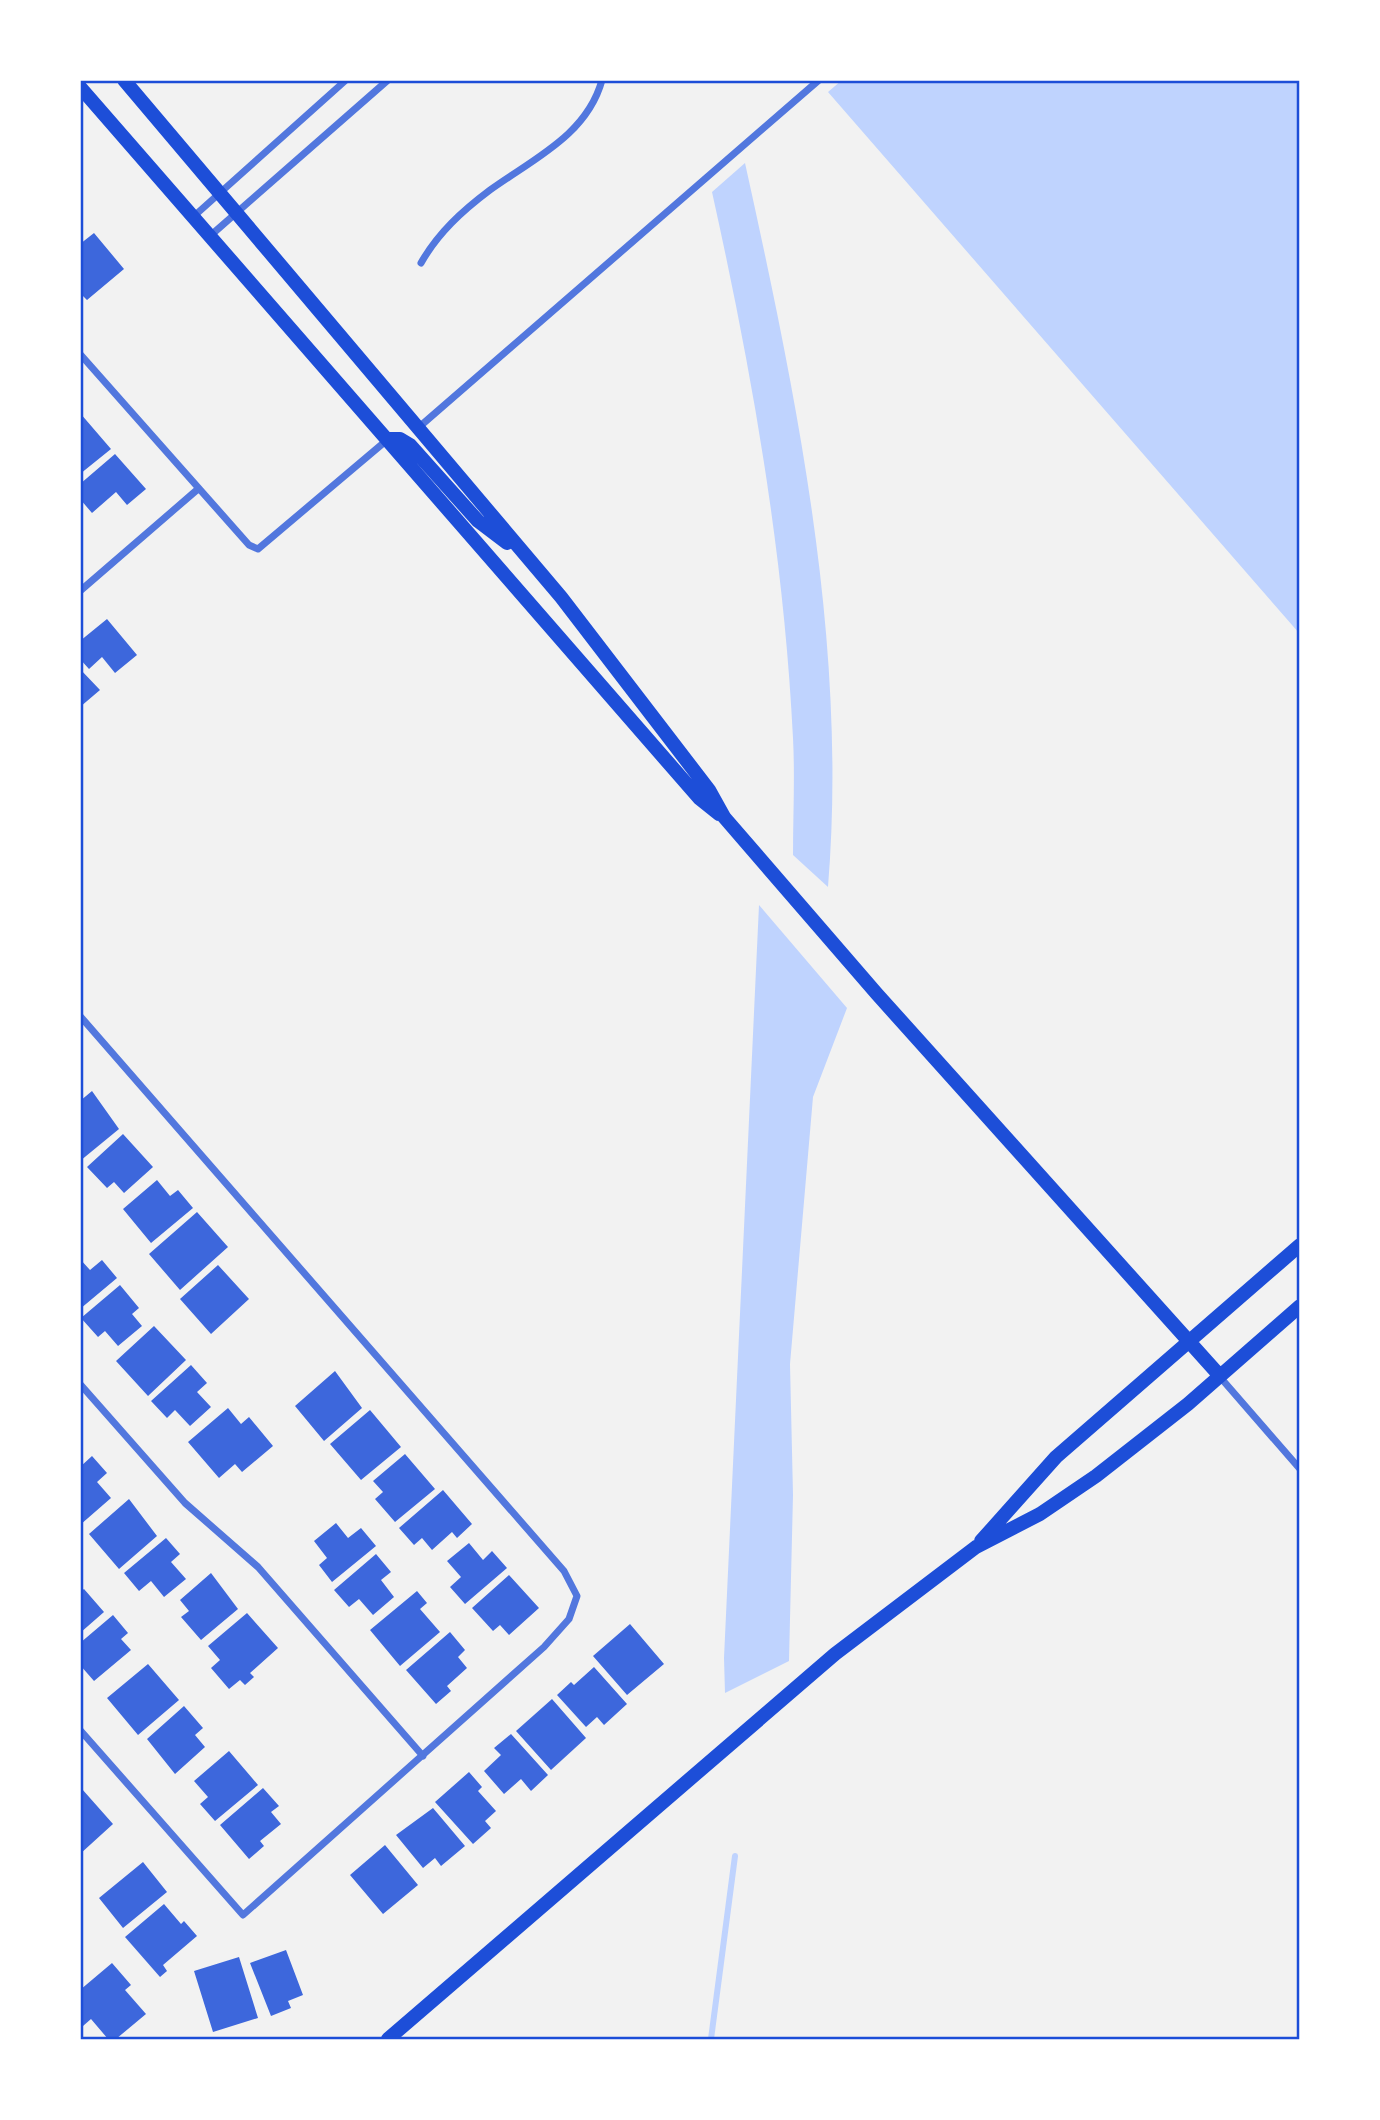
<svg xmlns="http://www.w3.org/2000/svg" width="1380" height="2120" viewBox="0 0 1380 2120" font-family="Ubuntu,sans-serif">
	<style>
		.water { fill: #bfd3fe }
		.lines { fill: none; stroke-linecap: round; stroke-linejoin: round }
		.stream { stroke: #bfd3fe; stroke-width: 6 }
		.building { fill: #3d67dc }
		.minor { stroke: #5277de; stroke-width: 7 }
		.secondary { stroke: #1d4ed8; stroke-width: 14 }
		.neatline { fill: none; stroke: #1d4ed8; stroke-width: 2.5 }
	</style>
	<rect width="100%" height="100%" fill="#f2f2f2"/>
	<path class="water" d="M842,80l457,1v552l-471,-541z
		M745,163c52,236 103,481 83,724l-35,-32c0,-39 2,-78 0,-117 -9,-184 -41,-366 -81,-546z
		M759,905l88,103 -34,89 -23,267 3,131 -4,166 -64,32 -1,-35z"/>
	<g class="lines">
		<path class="stream" d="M711,2039l24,-183"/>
	</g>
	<path class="building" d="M94,233l30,36 -37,31 -7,-7v-49z
		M80,413l31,36 -31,25z
		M115,454l31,35 -19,16 -11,-13 -24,21 -12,-14v-15z
		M107,619l30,36 -22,18 -13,-16 -13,12 -9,-10v-18z
		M80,669l20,21 -20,17z
		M92,1091l27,38 -39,32v-60z
		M123,1134l30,33 -29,26 -10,-11 -7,6 -20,-21z
		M157,1180l13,16 8,-6 15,18 -42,35 -28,-34z
		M197,1212l31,35 -48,43 -31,-36z
		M80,1259l10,11 12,-10 15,18 -37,31z
		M218,1265l31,34 -38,35 -31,-35z
		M120,1285l19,23 -7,6 10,12 -24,20 -13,-15 -7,6 -17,-19z
		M154,1326l32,34 -38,36 -32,-35z
		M191,1365l16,18 -10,9 14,15 -21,19 -15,-16 -8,8 -16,-17z
		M335,1371l27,37 -38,33 -29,-35z
		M228,1408l13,16 8,-7 24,29 -31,26 -7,-8 -16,14 -31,-36z
		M370,1410l31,37 -40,33 -31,-36z
		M405,1454l30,35 -40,33 -20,-23 8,-7 -10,-11z
		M92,1456l15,17 -10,9 14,16 -31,27v-58z
		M443,1490l29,34 -15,14 -5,-6 -20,18 -10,-12 -8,7 -15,-17z
		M129,1499l28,37 -38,33 -30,-35z
		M336,1523l12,15 13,-10 15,18 -44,36 -13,-17 8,-7 -13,-17z
		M166,1538l14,16 -9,8 15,17 -22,18 -13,-16 -12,10 -15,-18z
		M469,1543l14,17 9,-9 15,17 -42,36 -15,-17 11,-10 -14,-16z
		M376,1554l15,18 -10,8 13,17 -21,18 -14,-16 -10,8 -15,-17z
		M211,1573l27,36 -37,31 -20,-23 8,-6 -9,-11z
		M509,1575l30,33 -30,27 -9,-10 -7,6 -21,-23z
		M84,1589l20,23 -24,21v-41z
		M417,1591l10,12 -7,6 20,23 -40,34 -30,-36z
		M247,1613l31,35 -28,25 4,4 -9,8 -5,-5 -11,9 -18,-21 9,-8 -12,-14z
		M113,1615l15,18 -7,6 10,11 -37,31 -14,-16v-22z
		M630,1624l34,40 -37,31 -34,-39z
		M450,1632l15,18 -7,7 9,11 -20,18 4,5 -15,13 -30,-34z
		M148,1664l31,36 -41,35 -31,-37z
		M594,1667l33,37 -23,21 -7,-8 -11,10 -29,-32 14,-13 3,3z
		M552,1699l34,39 -35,32 -35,-39z
		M184,1706l19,22 -8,7 10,12 -30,27 -28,-35z
		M511,1734l37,41 -17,16 -10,-12 -17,15 -20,-23 17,-16 -7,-7z
		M229,1751l29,34 -43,36 -15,-17 8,-7 -14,-16z
		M469,1772l13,15 -4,4 18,20 -11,10 6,7 -18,16 -38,-42z
		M263,1788l16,18 -8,6 10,12 -21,17 4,5 -15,13 -29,-34z
		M82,1789l31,35 -33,30v-63z
		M433,1808l32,38 -24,20 -6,-8 -12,10 -27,-33z
		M385,1845l33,40 -35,29 -33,-39z
		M143,1862l24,30 -44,36 -24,-30z
		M164,1904l17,20 3,-3 13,15 -34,29 4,6 -7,6 -35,-40z
		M286,1950l17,45 -15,6 3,7 -20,8 -21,-53z
		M239,1957l19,61 -45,14 -19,-61z
		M112,1963l19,22 -6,5 21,24 -30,25h-8l-17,-20 -8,7 -3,-3v-33z"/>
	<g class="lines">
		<path class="minor" d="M193,217l153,-137
			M210,236l178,-156
			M421,263c17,-30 41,-52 69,-73 43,-31 97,-55 112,-110
			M80,354l169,191 9,4 129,-109
			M418,428l401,-348
			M80,591l118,-102
			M80,1016l484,555 13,25 -8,23 -25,28 -301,268 -163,-185
			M1220,1377l80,92
			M80,1384l105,119 73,64 165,189"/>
		<path class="secondary" d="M124,80l437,517 148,193 15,27 153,177 343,382
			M80,87l619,711 20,16
			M388,439h12l10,6 68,76 29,22
			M981,1541l75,-84 244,-212
			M388,2039l447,-385 141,-107 64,-33 56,-38 92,-72 112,-98"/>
	</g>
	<rect width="1380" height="2120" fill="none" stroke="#ffffff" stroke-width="164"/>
	<rect x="82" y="82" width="1216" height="1956" class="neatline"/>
</svg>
